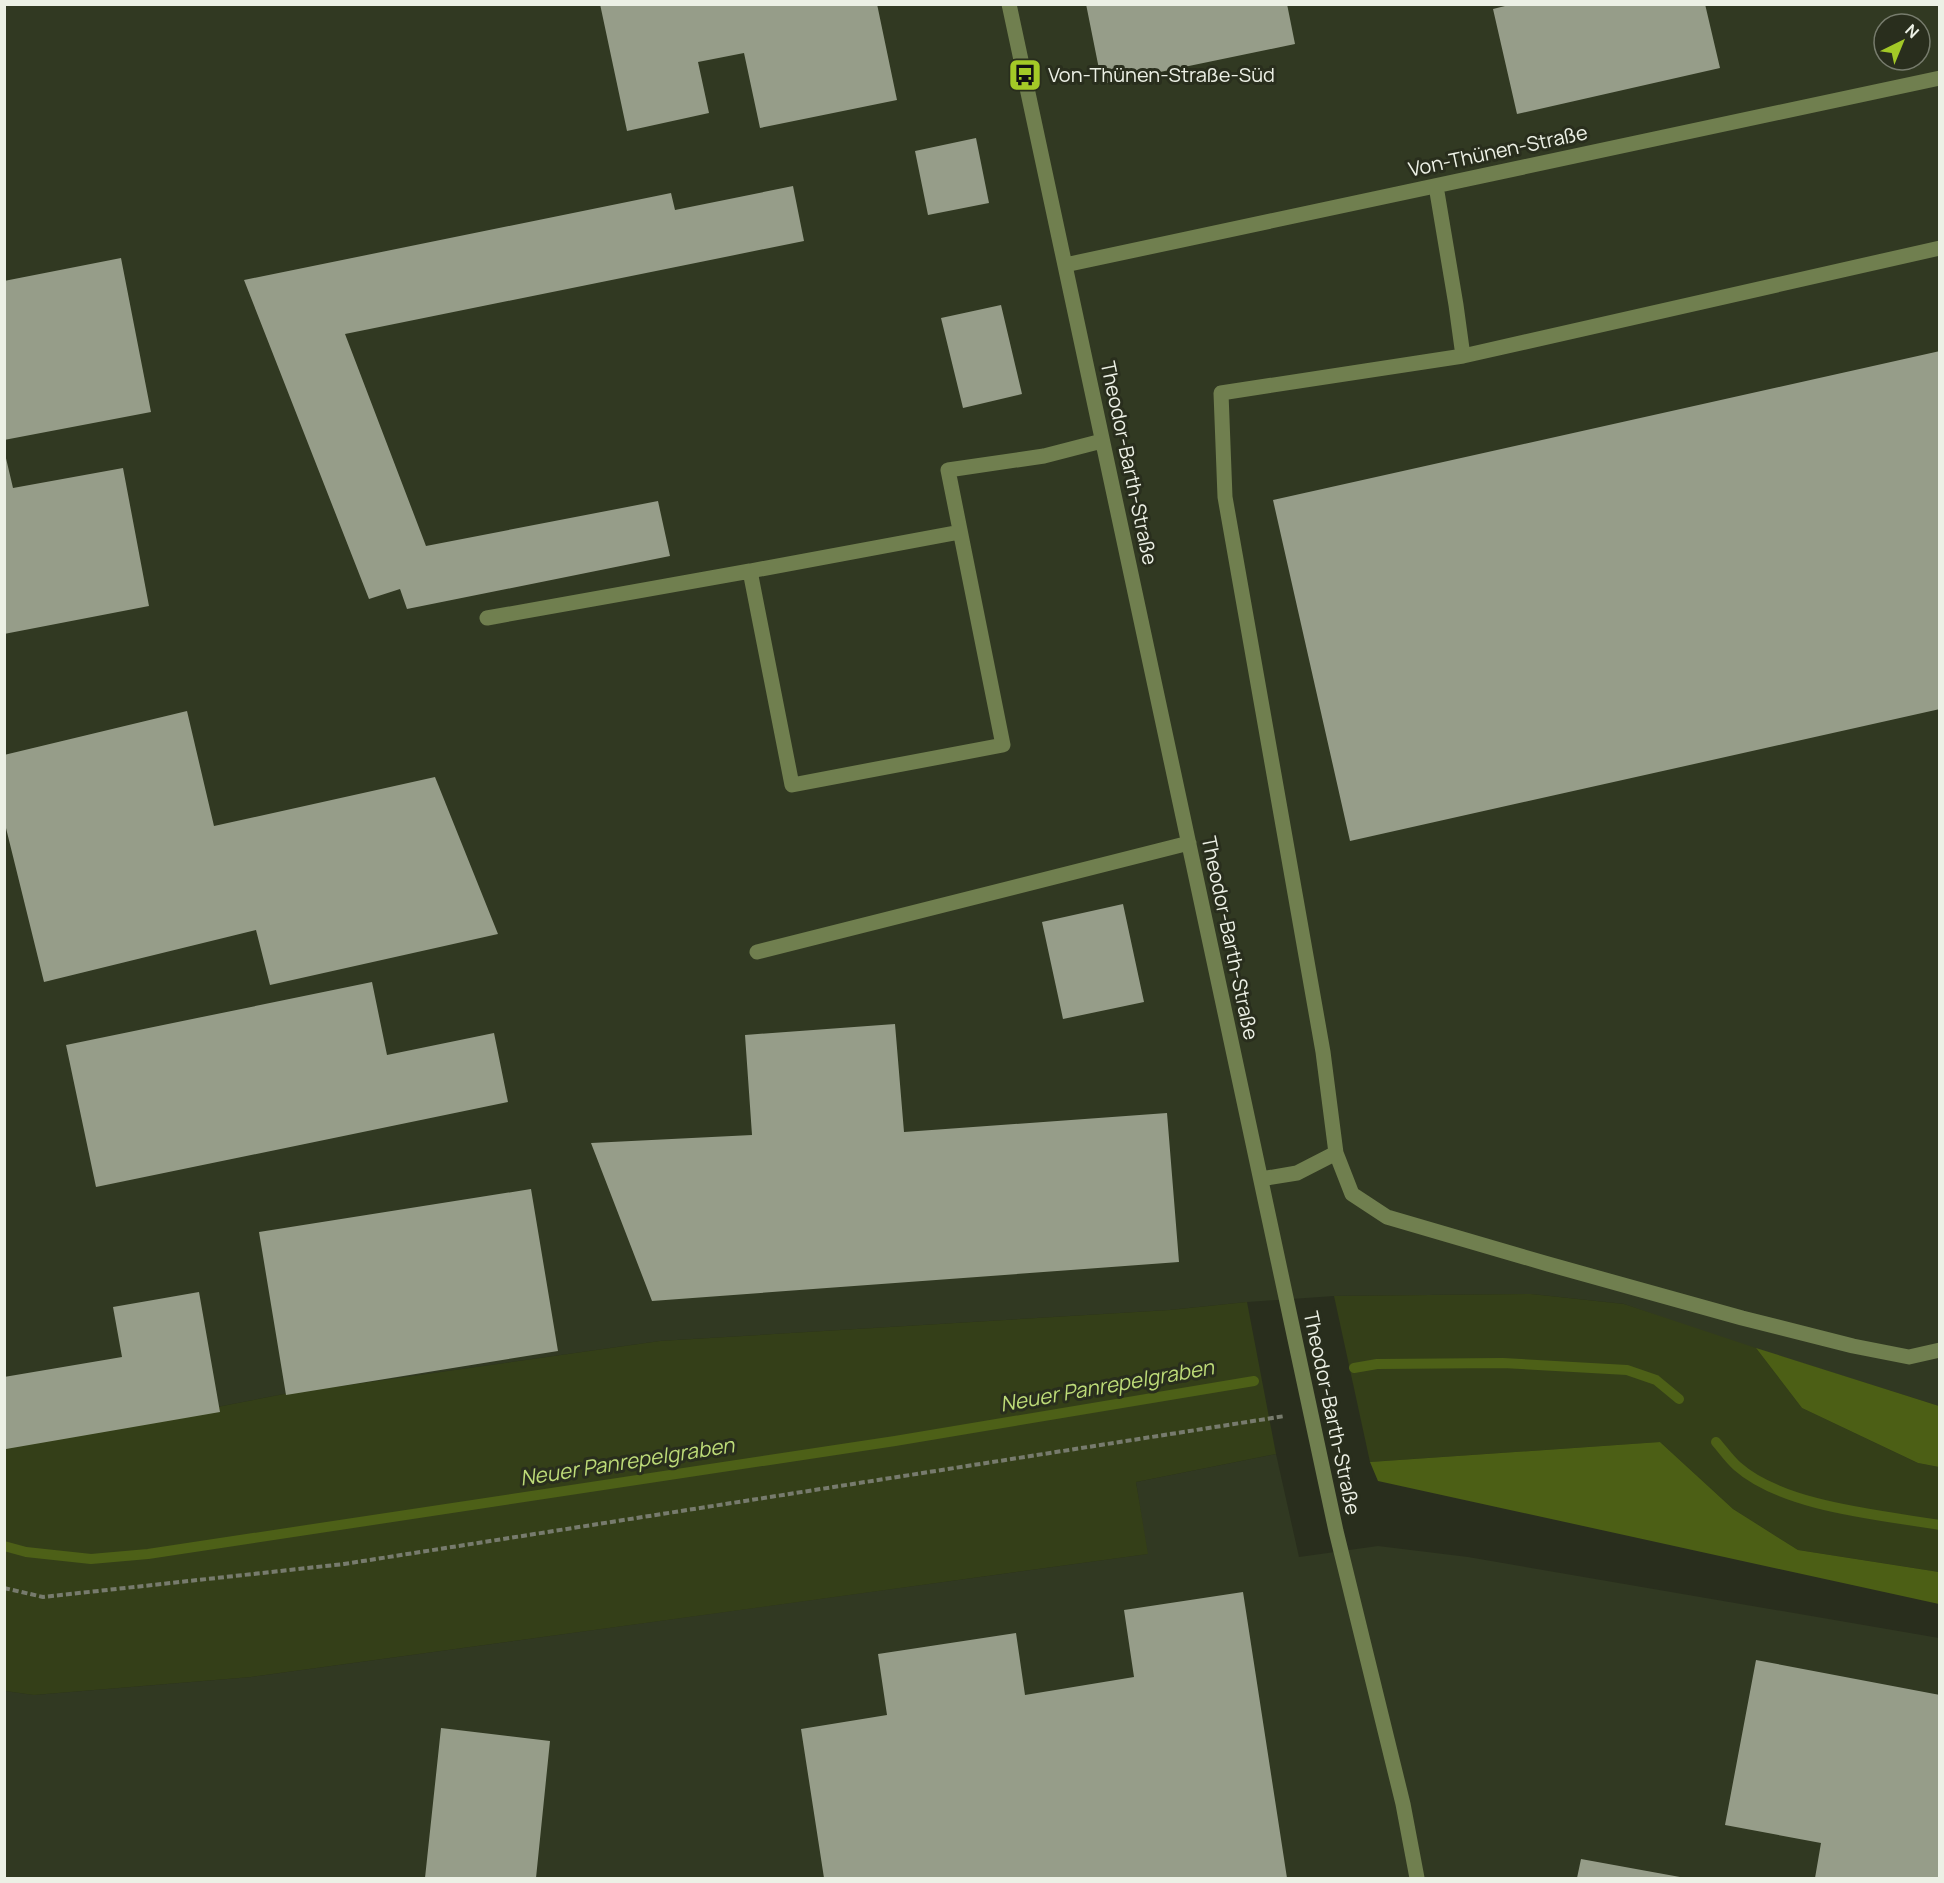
<svg xmlns="http://www.w3.org/2000/svg" width="1944" height="1883" viewBox="0 0 1944 1883" font-family="Manrope,sans-serif">
	<style>
		.built { fill: #313922; fill-rule: evenodd }
		.green { fill: #343f18 }
		.forest { fill: #4c5f15 }
		.lines { fill: none; stroke-linecap: round; stroke-linejoin: round }
		.stream { stroke: #4d6017; stroke-width: 10 }
		.building { fill: #969d89 }
		.path { stroke: #777b6d; stroke-width: 4; stroke-dasharray: 6 3; stroke-linecap: butt }
		.minor { stroke: #707f4f; stroke-width: 15 }
		.labels { text-anchor: middle; stroke-width: 6; stroke-linejoin: round; paint-order: stroke }
		.poi-label { font-size: 20px; fill: #ecf0e5; stroke: #292e1d; text-anchor: start }
		.street-label { font-size: 20px; fill: #ecf0e5; stroke: #292e1d }
		.water-label { font-size: 21px; font-style: italic; fill: #bddb78; stroke: #292e1d }
	</style>
	<rect width="100%" height="100%" fill="#292e1d"/>
	<path class="built" d="M5,5h1934v1401l-236,-74 -79,-28 -93,-10 -197,2 -87,6 -77,8 -510,31 -376,53 -279,54zM1884,24h36v36h-36z
		M1276,1454l23,103 79,-11 90,11 471,81v240h-1934v-187l29,4 217,-18 896,-123 -11,-72z"/>
	<path class="green" d="M1531,1294l93,10 132,44 46,60 116,55 21,4v105l-141,-22 -65,-41 -73,-67 -290,20 -36,-166z
		M1247,1302l29,152 -140,28 12,72 -897,123 -217,18 -29,-4v-243l279,-54 376,-53 510,-31z"/>
	<path class="forest" d="M1756,1348l183,58v61l-21,-4 -116,-55z
		M1660,1442l73,67 65,41 141,22v32l-561,-123 -8,-19z"/>
	<g class="lines">
		<path class="stream" d="M1354,1368l23,-4 126,-1 124,7 29,10 23,19
			M1716,1442c7,8 13,17 21,24 46,41 143,49 203,59
			M4,1546l22,6 65,7 57,-5 747,-113 359,-60"/>
	</g>
	<path class="building" d="M600,4h277l20,96 -137,28 -16,-75 -46,9 11,51 -82,18z
		M1086,4h201l8,40 -193,40z
		M1513,4h192l15,64 -203,46 -24,-105z
		M976,138l13,65 -61,12 -13,-64z
		M793,186l11,55 -459,93 81,212 232,-45 12,55 -263,53 -7,-20 -31,10 -125,-319 427,-87 4,17z
		M121,258l30,154 -147,28v-159z
		M1001,305l21,89 -59,14 -22,-90z
		M1940,351v358l-590,132 -77,-341z
		M5,454l8,34 110,-20 26,138 -145,28z
		M187,711l27,115 221,-49 63,157 -228,51 -14,-55 -212,52 -40,-162v-65z
		M1123,904l21,98 -81,17 -21,-97z
		M372,982l15,73 107,-22 14,69 -412,85 -30,-142z
		M895,1024l9,108 263,-19 12,149 -527,39 -61,-158 161,-8 -7,-100z
		M531,1189l27,162 -272,44 -27,-163z
		M199,1292l21,120 -214,37 -2,-72 118,-20 -9,-50z
		M1243,1592l44,286h-463l-23,-149 86,-14 -9,-61 138,-21 9,62 109,-18 -10,-67z
		M1756,1660l184,35v183h-125l6,-35 -96,-18z
		M441,1728l109,13 -14,137h-111z
		M1581,1859l99,18v1h-103z"/>
	<g class="lines">
		<path class="path" d="M4,1588l39,9 301,-33 941,-148"/>
		<path class="minor" d="M1009,4l327,1527 67,273 14,74
			M1436,186l20,119 7,51 477,-108
			M1065,265l875,-187
			M960,532l-210,39 42,214 211,-40 -55,-275 96,-14 58,-15
			M487,618l263,-47
			M757,952l432,-109
			M1336,1153l16,41 35,23 161,47 194,54 111,28 56,11 31,-7
			M1261,1179l36,-6 39,-20 -13,-101 -98,-555 -4,-104 242,-37"/>
	</g>
	<defs>
		<symbol id="bus-square" viewBox="-11 -11 22 22"><rect x="-9" y="-9" width="18" height="18" rx="4" fill="#a3c927" stroke="#292e1d"/><path d="M-5-6H5V4H4V6H2V4H-2V6H-4V4H-5ZM-3.5-4V0h7V-4ZM-3.5 1.2v1.5H-2V1.2ZM2 1.2v1.5H3.5V1.2Z" fill="#111"/></symbol>
	</defs>
	<g fill-rule="evenodd">
		<use href="#bus-square" x="1006" y="56" width="38" height="38"/>
	</g>
	<g class="labels">
		<g class="poi-label">
			<text x="1048" y="82">Von-Thünen-Straße-Süd</text>
		</g>
		<g class="street-label">
			<text transform="translate(1498 151) rotate(-12)" y="7">Von-Thünen-Straße</text>
			<text transform="translate(1129 463) rotate(78)" y="7">Theodor-Barth-Straße</text>
			<text transform="translate(1230 938) rotate(78)" y="7">Theodor-Barth-Straße</text>
			<text transform="translate(1332 1413) rotate(78)" y="7">Theodor-Barth-Straße</text>
		</g>
		<g class="water-label">
			<text transform="translate(1107 1386) rotate(-10)" y="7">Neuer Panrepelgraben</text>
			<text transform="translate(627 1462) rotate(-9)" y="7">Neuer Panrepelgraben</text>
		</g>
	</g>
	<rect width="1944" height="1883" fill="none" stroke="#ecf0e5" stroke-width="12"/>
	<g transform="translate(1902 42) rotate(43)"><circle r="28" fill="#292e1d" stroke="#777c6d" stroke-width="1.5"/>
	<path d="M0-4.5L10 22L0 15L-10 22Z" fill="#a3c927"/>
	<text y="-9" font-size="16" font-weight="bold" text-anchor="middle" fill="#ecf0e5">N</text>
	</g>
</svg>
